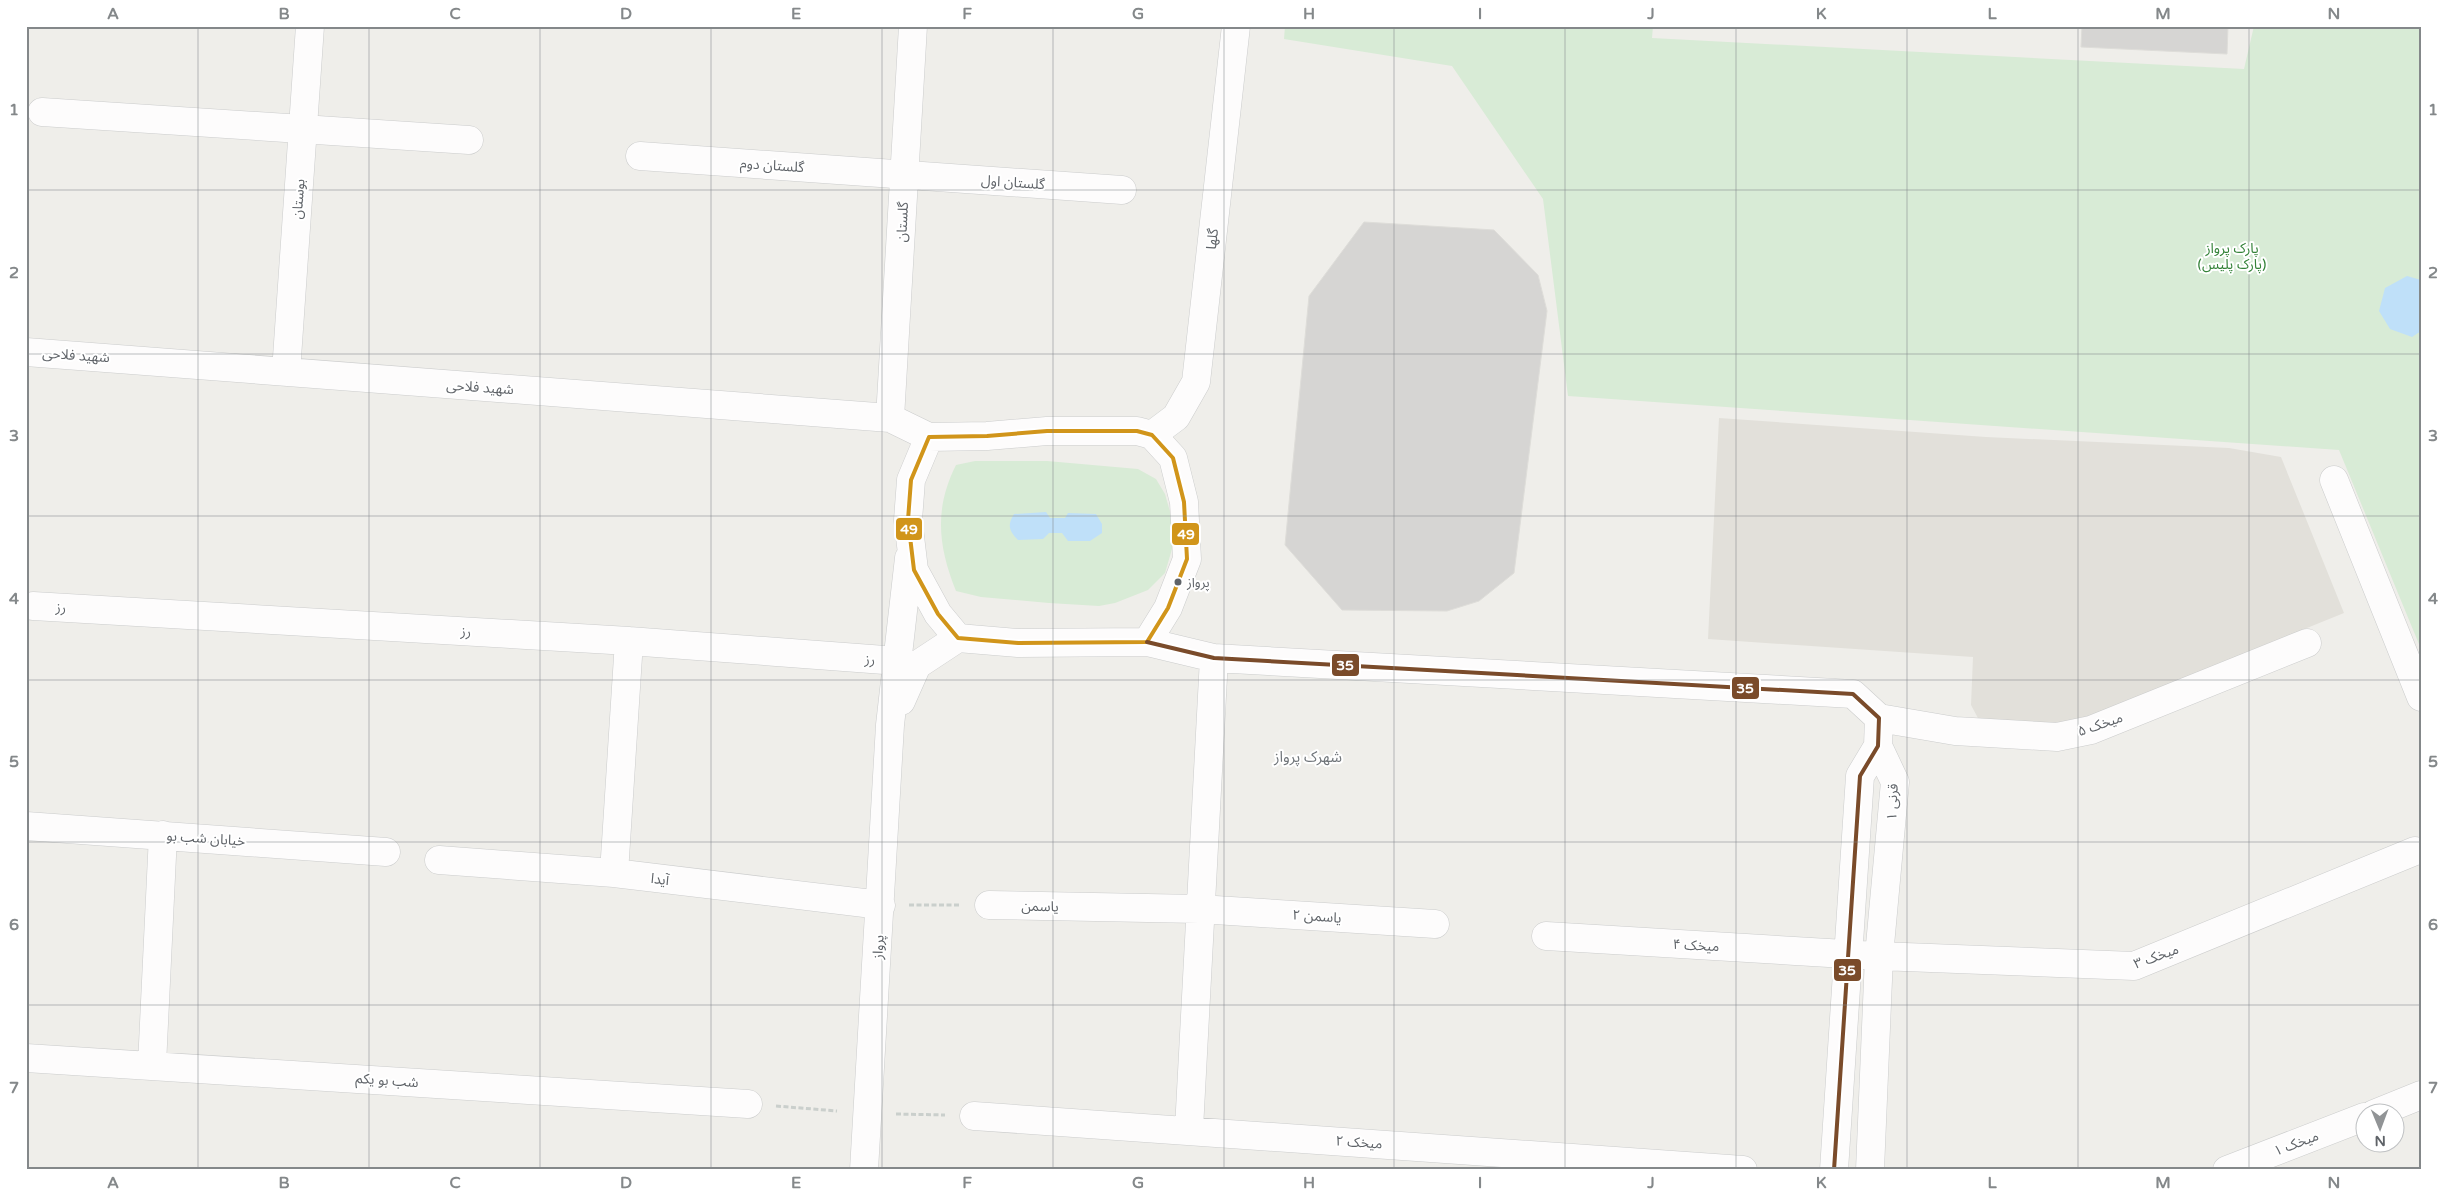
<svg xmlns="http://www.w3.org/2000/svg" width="2447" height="1196" viewBox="0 0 2447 1196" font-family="'Varela Round','Noto Sans Arabic',sans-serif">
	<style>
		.education { fill: #e2e0da }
		.green { fill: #d8ebd6 }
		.water { fill: #bfe0f9 }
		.building { fill: #d6d5d3; stroke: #deddd9 }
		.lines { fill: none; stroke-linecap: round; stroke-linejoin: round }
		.minor-casing { stroke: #cbcccc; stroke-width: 29 }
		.path { stroke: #cacfcc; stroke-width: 3; stroke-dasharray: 5 2.5; stroke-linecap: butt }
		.minor { stroke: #fdfcfc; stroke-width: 28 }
		.bus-1-casing { stroke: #fff; stroke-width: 8 }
		.bus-2-casing { stroke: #fff; stroke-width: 8 }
		.bus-1 { stroke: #d1951a; stroke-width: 4 }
		.bus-2 { stroke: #7a4b2a; stroke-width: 4 }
		.grid { fill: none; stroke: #84888a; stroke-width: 1; stroke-opacity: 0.55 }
		.bus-dot { fill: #5f6368; stroke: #fff; stroke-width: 2 }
		.labels { text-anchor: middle; stroke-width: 4; stroke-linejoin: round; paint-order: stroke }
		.bus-label { font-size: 13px; fill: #5f6368; stroke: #fff; text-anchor: start }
		.street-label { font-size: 14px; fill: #5f6368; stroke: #fff }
		.park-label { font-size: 14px; fill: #348238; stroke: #fff }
		.neighbourhood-label { font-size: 15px; fill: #70757a; stroke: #fff }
		.line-badge { stroke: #fff; stroke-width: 2 }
		.badge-label { font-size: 14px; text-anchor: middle; font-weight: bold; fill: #fff }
		.neatline { fill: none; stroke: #84888a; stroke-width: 2 }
		.grid-label { font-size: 16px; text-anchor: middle; font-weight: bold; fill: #84888a }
	</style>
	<rect width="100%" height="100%" fill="#efeeea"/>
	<path class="education" d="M1719,418l267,19 243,11 52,9 63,156 -275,112 -90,-5 -8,-15 2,-48 -265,-18z"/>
	<path class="green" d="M1285,26h368l-1,12 592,31 10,-43h167v623l-82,-199 -771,-54 -25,-197 -91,-133 -168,-27z
		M975,461h72l91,8 18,10 9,15 6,21 1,34 -7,24 -17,17 -33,13 -16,3 -50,-3 -68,-6 -25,-6c-18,-45 -22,-82 0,-126z"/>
	<path class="water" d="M2407,276l14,4v51l-9,6 -22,-8 -11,-18 6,-23z
		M1046,512l4,6h15l3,-5 28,1 6,10v9l-12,8h-22l-6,-8h-13l-6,6 -25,1c-9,-9 -11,-15 -4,-26z"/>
	<path class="building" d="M2082,26h146l-1,28 -146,-7z
		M1364,222l130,8 44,45 9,36 -33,262 -35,28 -32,10 -105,-1 -57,-65 24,-249z"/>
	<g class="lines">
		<defs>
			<path id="minor" d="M42,112l427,28
				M640,156l482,34
				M26,352l864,66 39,19
				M286,372l24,-346
				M890,418l23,-392
				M1047,431h90l15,4 21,23 11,44 3,57 -19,49 -21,34 -129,1 -60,-5 -20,-24 -24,-44 -6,-50 3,-40 18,-43 58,-1z
				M1152,435l24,-18 20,-35 40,-356
				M2334,480l87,217
				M33,606l596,35 269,20
				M1147,642l67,16 639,36 26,24 -1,28 -18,30 -26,394
				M901,701l16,-36 41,-27
				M1879,718l76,13 102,6 34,-7 216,-87
				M26,826l360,26
				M439,860l175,13 267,32
				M614,873l15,-232
				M989,905l210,4 236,15
				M1546,936l333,20 255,10 281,-115
				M26,1058l722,46
				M152,1065l11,-230
				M2374,1114l47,-19
				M974,1116l769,54
				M1189,1129l25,-471
				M864,1170l26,-445 19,-167
				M1870,1170l9,-214 16,-174 -17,-36
				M2227,1170l137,-53"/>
		</defs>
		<use href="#minor" class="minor-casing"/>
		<path class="path" d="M909,905h52
			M776,1106l61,5
			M896,1114l49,1"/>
		<use href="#minor" class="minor"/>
		<defs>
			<path id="bus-1" d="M1047,431h90l15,4 21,23 11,44 3,57 -19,49 -21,34 -129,1 -60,-5 -20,-24 -24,-44 -6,-50 3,-40 18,-43 58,-1z"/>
			<path id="bus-2" d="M1147,642l67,16 639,36 26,24 -1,28 -18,30 -26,394"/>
		</defs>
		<use href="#bus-1" class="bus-1-casing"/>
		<use href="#bus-2" class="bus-2-casing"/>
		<use href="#bus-1" class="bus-1"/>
		<use href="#bus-2" class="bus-2"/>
	</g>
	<path class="grid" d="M198,26v1144M369,26v1144M540,26v1144M711,26v1144M882,26v1144M1053,26v1144M1224,26v1144M1394,26v1144M1565,26v1144M1736,26v1144M1907,26v1144M2078,26v1144M2249,26v1144M26,190h2395M26,354h2395M26,516h2395M26,680h2395M26,842h2395M26,1005h2395"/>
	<circle class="bus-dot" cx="1178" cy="582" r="4.5"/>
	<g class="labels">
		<g class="bus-label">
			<text x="1187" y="587">پرواز</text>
		</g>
		<g class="street-label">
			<text transform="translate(772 165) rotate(4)" y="5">گلستان دوم</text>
			<text transform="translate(1013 182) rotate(4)" y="5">گلستان اول</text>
			<text transform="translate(298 199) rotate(-86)" y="5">بوستان</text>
			<text transform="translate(902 222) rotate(-87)" y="5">گلستان</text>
			<text transform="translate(1212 239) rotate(-84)" y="5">گلها</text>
			<text transform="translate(76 355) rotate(4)" y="5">شهید فلاحی</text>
			<text transform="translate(480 387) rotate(4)" y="5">شهید فلاحی</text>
			<text transform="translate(61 607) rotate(3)" y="5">رز</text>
			<text transform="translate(466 631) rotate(3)" y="5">رز</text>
			<text transform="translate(870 659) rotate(4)" y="5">رز</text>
			<text transform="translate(2100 724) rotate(-19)" y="5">میخک ۵</text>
			<text transform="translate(1892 802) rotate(-88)" y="5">قرنی ۱</text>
			<text transform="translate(206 838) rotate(4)" y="5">خیابان شب بو</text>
			<text transform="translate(660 879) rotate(7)" y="5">آیدا</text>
			<text transform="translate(1040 906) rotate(1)" y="5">یاسمن</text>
			<text transform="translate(1317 916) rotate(4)" y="5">یاسمن ۲</text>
			<text transform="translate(1696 945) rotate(3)" y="5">میخک ۴</text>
			<text transform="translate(878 947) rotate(-87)" y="5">پرواز</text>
			<text transform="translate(2156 956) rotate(-20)" y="5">میخک ۳</text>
			<text transform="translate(387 1080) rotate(4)" y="5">شب بو یکم</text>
			<text transform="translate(1359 1142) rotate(4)" y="5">میخک ۲</text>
			<text transform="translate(2296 1143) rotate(-21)" y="5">میخک ۱</text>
		</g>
		<g class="park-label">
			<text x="2232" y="253">پارک پرواز<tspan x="2232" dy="16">(پارک پلیس)</tspan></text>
		</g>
		<g class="neighbourhood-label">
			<text x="1308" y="762">شهرک پرواز</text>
		</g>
	</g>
	<g class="line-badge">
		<rect x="895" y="517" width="28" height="24" rx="5" fill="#d1951a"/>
		<rect x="1171" y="522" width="29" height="24" rx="5" fill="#d1951a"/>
		<rect x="1331" y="653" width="29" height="24" rx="5" fill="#7a4b2a"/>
		<rect x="1731" y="676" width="29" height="24" rx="5" fill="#7a4b2a"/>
		<rect x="1833" y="958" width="29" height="24" rx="5" fill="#7a4b2a"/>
	</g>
	<g class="badge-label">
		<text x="909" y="534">49</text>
		<text x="1186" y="539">49</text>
		<text x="1345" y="670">35</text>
		<text x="1745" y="693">35</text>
		<text x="1847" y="975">35</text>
	</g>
	<rect width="2447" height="1196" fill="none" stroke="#ffffff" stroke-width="55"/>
	<g transform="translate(2380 1128) rotate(179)"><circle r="24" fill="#ffffff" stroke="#bfc1c3"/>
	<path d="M0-4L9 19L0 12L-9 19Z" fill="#919496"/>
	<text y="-8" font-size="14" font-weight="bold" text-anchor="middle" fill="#5f6368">N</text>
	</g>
	<rect x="28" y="28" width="2392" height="1140" class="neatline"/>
	<g class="grid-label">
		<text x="113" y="19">A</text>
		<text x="284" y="19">B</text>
		<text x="455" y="19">C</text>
		<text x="626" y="19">D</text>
		<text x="796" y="19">E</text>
		<text x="967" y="19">F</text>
		<text x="1138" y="19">G</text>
		<text x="1309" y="19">H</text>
		<text x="1480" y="19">I</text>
		<text x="1651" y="19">J</text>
		<text x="1821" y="19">K</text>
		<text x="1992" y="19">L</text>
		<text x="2163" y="19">M</text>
		<text x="2334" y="19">N</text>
		<text x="14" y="115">1</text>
		<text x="2433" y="115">1</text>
		<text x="14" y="278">2</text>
		<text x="2433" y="278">2</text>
		<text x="14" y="441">3</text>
		<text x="2433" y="441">3</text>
		<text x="14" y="604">4</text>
		<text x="2433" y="604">4</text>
		<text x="14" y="767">5</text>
		<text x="2433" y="767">5</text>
		<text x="14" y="930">6</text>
		<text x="2433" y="930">6</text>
		<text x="14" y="1093">7</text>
		<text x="2433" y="1093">7</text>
		<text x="113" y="1188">A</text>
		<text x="284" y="1188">B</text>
		<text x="455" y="1188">C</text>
		<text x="626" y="1188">D</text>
		<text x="796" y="1188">E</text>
		<text x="967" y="1188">F</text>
		<text x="1138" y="1188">G</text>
		<text x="1309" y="1188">H</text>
		<text x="1480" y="1188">I</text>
		<text x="1651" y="1188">J</text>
		<text x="1821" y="1188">K</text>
		<text x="1992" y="1188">L</text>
		<text x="2163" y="1188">M</text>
		<text x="2334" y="1188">N</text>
	</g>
</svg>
